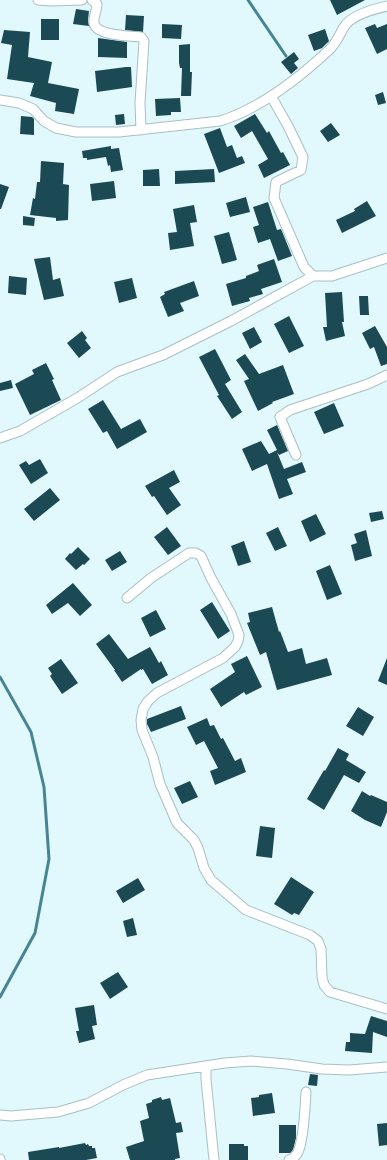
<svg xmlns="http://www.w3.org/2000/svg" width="387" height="1160" viewBox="0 0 387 1160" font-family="'Roboto Condensed',sans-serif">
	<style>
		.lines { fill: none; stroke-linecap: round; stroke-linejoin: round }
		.stream { stroke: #478592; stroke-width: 3 }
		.building { fill: #1c4a54 }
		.street-casing { stroke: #a8bfc4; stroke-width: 11 }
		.street { stroke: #fff; stroke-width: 9 }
	</style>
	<rect width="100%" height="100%" fill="#e1f8fd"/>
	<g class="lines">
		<path class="stream" d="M248,0l38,56
			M0,677l31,55 13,55 5,72 -14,74 -35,64"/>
	</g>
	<path class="building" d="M330,0h35l-28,15z
		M76,9l13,2 -1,9 1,6 -16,-2z
		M126,15l18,1 -1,16 -18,-2z
		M41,19h18v21h-18z
		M162,24l20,1 -1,14 -19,-1z
		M375,24l2,4 10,-4v25l-10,5 -12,-26z
		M325,29l4,12 -7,7 -8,3 -6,-16z
		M4,30l26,2 -2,25 24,5 -4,21 31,6 -5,25 -19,-3 1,-8 -26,-7 4,-13 -27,-4 5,-34 -11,-2z
		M98,38l29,4v16l-29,-1z
		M190,44v28h2l-1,24h-10l1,-28h-2l-1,-5v-18z
		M294,52l5,7 -5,4 4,5 -7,6 -10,-12z
		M126,67h5l1,20 -35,5 -2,-21z
		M383,92l3,11 -8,2 -3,-10z
		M180,98l1,14h-10v3l-15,1 -1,-17z
		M124,114l1,10 -9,1 -1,-10z
		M255,114l12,19 2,-2 12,22 2,-1 7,13 -26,13 -6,-13 10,-6 -16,-28 -11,7 -7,-12z
		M21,116l11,1 2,2v16l-14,-1z
		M331,123l9,12 -12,7 -8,-11z
		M220,128l7,19 5,-2 5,13 5,-2 3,7 -26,10 -15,-39z
		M111,146v3l8,-1 4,22 -12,2 -1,-7 -2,1 -2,-9 -19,3v-2h-4l-1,-7z
		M41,161l23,2 -1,21 6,1 -1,35 -12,1v-3l-26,-3 3,-17 2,1 2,-17h3z
		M159,169l1,17h-17v-16z
		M214,169l1,13 -40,2v-13z
		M114,181l2,17 -24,3 -2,-17z
		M0,184l9,3 -8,22h-1z
		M246,197l4,15 -20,5 -4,-14z
		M367,201l9,15 -34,17 -6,-13 19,-9 -1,-2z
		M268,202l9,28 4,-1 11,27 -14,5 -8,-22 -12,4 -5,-16 6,-2 -6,-18z
		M194,205l3,17 -7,1 4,23 -24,4 -2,-17 9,-1 -4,-23z
		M23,216l12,2 -1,8 -11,-1z
		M229,232l8,28 -15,4 -8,-28z
		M50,257l3,23 7,-2 4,18 -20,4 -10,-41z
		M274,259l8,23 -21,7 2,5 -14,4 1,3 -18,5 -6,-22 20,-6v-2l13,-5 -2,-6z
		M9,276l18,2 -1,17 -18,-2z
		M132,278l5,20 -18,5 -5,-21z
		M194,281l5,15 -19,7 4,8 -16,6 -8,-20 5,-3 -1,-2z
		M342,292l2,30h-2l3,14 -19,5 -3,-14h4l-2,-34z
		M359,296h9l1,19h-9z
		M289,316l15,30 -15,7 -15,-29z
		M375,326l12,21v17l-6,2 -7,-19 -4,2 -8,-16z
		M254,327l8,15 -12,7 -8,-16z
		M82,331l5,7 -2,2 6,8 -12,10 -12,-15z
		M215,349l16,31 -6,4 17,28 -10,7 -15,-23 2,-1 -20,-38z
		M245,354l14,20 24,-9 11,29 -22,8 1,1 -15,8 -14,-30 5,-2 -13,-19z
		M46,363l8,16 -2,1 9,20 -31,15 -15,-31 19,-10 -2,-4z
		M11,380l2,8 -13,3v-8z
		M103,400l18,29 19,-10 7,13 -30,17 -10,-18 -4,2 -15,-24z
		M334,403l10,23 -20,8 -10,-22z
		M277,425l11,26 -9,4 -2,-3 7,17 18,-7 4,10 -19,7 6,15 -14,5 -12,-35 -15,7 -10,-22 19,-8 8,13 8,-4 -10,-20z
		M40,459l8,14 -17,11 -12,-19 7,-4 3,4z
		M174,470l6,12 -11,6 12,17 -14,10 -13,-19 -2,1 -7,-11z
		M50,488l10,12 -26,21 -10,-12z
		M382,511l2,8 -13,3 -2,-9z
		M316,514l10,20 -16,8 -9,-21z
		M167,527l14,19 -13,9 -14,-18z
		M278,527l9,19 -12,5 -9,-18z
		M366,530l6,26 -17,5 -4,-16 6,-2 -3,-9z
		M244,541l7,21 -13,4 -7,-20z
		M78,547l12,12 -6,6 -1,-1 -7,6 -11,-11 5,-6 1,1z
		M120,551l7,11 -15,9 -7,-11z
		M330,565l12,29 -15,6 -11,-29z
		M73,583l19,22 -12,11 -12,-13 -16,11 -6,-9z
		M212,602l18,29 -12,8 -18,-29z
		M272,607l7,25 1,-1 8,21 14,-4 4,16 21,-6 5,17 -55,15 -11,-38 -6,3 -13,-32 3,-1 -2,-9z
		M156,610l10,19 -16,8 -9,-19z
		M109,634l19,25 22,-12 9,16 2,-2 7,14 -16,9 -9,-15 -2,1v-1l-19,13 -8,-12h1l-19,-26z
		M247,656l15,31 -16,8 -2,-3 -23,15 -11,-18 25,-17 -4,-8z
		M387,658v27l-9,-4z
		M61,659l17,24 -16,11 -12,-18 2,-2 -4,-6z
		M181,706l5,13 -35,13 -4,-8v-5z
		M358,707l16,10 -11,19 -17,-10z
		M207,718l3,8 4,-1 7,14 2,-1 12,23 6,-3 5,14 -31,13 -5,-14 8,-3 -14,-27 -8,4 -9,-18z
		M338,748l11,6 -3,6 20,12 -7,11 -15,-8 -20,35 -17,-11 17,-29 1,1z
		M190,781l8,16 -16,7 -8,-16z
		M362,791l8,5 1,-1 16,7v10l-6,15 -16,-7 -14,-9z
		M260,826l15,2 -3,30 -16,-2z
		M291,877l23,15 -15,23 -5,-2 -2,2 -18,-11z
		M138,878l7,12 -22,13 -7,-12z
		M133,918l4,17 -10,2 -4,-16z
		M118,972l10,15 -18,12 -10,-16z
		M94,1005l3,20 -5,1 3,13 -16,4 -3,-12h3l-4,-23z
		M371,1016l16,5v16l-14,-5 -1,21 -27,-2 1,-9h4v-9l15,1z
		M310,1074l8,1 -1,11 -9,-1z
		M272,1093l3,20 -22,3 -2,-18 8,-1v-2z
		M161,1097l1,3 8,-2 6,25 5,-1 2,10 -7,1 4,25 -5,1v1h-45l-4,-13 18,-6 -4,-20 9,-3 -3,-14 6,-2v-2z
		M387,1123v22l-8,1 -2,-22z
		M279,1125h17v13l-3,12 -3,3h-11z
		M85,1143l1,2 2,-1 1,2h3v2h3l2,10 -11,2h-57l-1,-8 31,-5v1z
		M229,1144h15v2h4v14h-19z"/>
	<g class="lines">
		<defs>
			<path id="street" d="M38,0l13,1 31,-1
				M92,0l5,4c0,6 -4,13 -3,19 2,13 37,13 47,14l3,4 -4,62 1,27
				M271,96l17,30 15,31 -2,13 -25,12 -2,16 30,69 9,9h19l55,-18
				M0,100l19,3 14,6 11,12 12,7 20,4h43l101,-11c39,-12 79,-43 109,-71 8,-7 10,-15 15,-23 7,-12 30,-18 43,-21
				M0,438l20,-7 59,-34 38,-25 46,-17 68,-34 82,-45
				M296,455l-16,-38 10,-7 78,-26 19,-9
				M127,598l24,-20 38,-25h7l5,3 10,22 20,36 8,21 -1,6 -3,6 -12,11 -66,35 -9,8 -5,8 -2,11 1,10 11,27 7,27 17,39 17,17 4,8 6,20 7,12 35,30 64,25 8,6 3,8 1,28 2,8 6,7 57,17
				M206,1066v13l8,81
				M0,1115l11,1 47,-4 31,-9 34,-18 24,-10 78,-12 26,-2 36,3 35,5 27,1 38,-3
				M0,1159v1
				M289,1160c4,-1 7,-4 9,-8 6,-13 7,-44 8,-60"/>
		</defs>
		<use href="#street" class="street-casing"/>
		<use href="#street" class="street"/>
	</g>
</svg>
